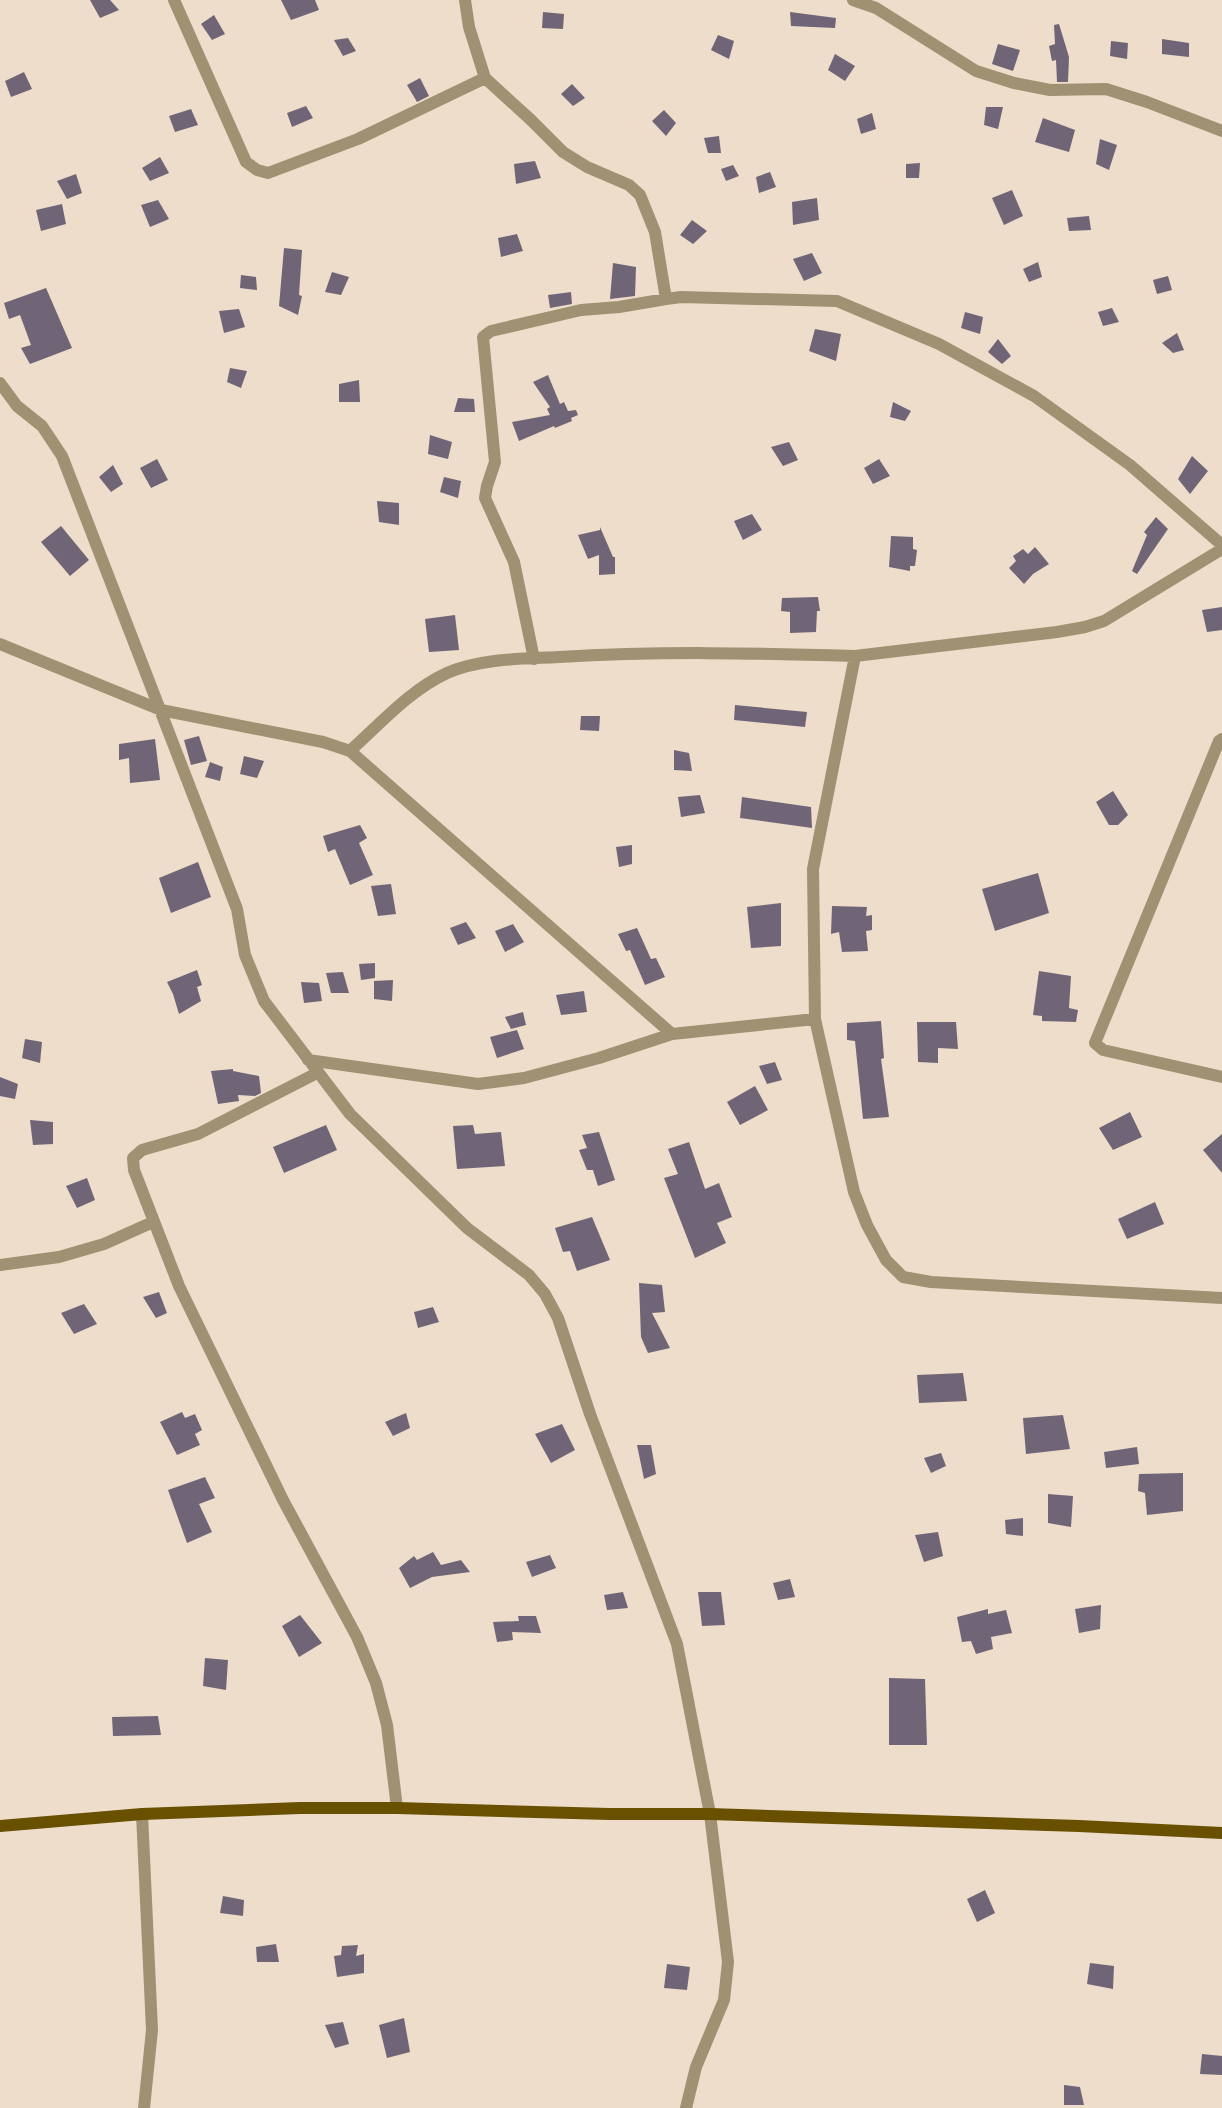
<svg xmlns="http://www.w3.org/2000/svg" width="1222" height="2108" viewBox="0 0 1222 2108" font-family="Commissioner,sans-serif">
	<style>
		.building { fill: #706577 }
		.lines { fill: none; stroke-linecap: round; stroke-linejoin: round }
		.street { stroke: #9f9171; stroke-width: 12 }
		.primary { stroke: #695000; stroke-width: 12 }
	</style>
	<rect width="100%" height="100%" fill="#edddca"/>
	<path class="building" d="M90,0h20l9,10 -19,8z
		M281,0h34l4,10 -28,10z
		M543,12l21,2 -1,15 -21,-1z
		M790,12l46,6 -1,10 -44,-2z
		M214,15l11,19 -13,6 -11,-16z
		M1059,24l10,33 -1,25h-11l-1,-22 -4,1 -3,-15 6,-2 -1,-19z
		M718,35l16,6 -5,18 -18,-9z
		M348,38l8,13 -13,5 -9,-16z
		M1162,39l27,4v14l-27,-3z
		M1111,41l17,2 -1,16 -17,-3z
		M998,44l22,6 -7,21 -21,-7z
		M835,54l20,12 -10,15 -17,-11z
		M24,72l8,17 -21,8 -6,-16z
		M420,78l9,18 -12,6 -10,-17z
		M572,84l13,14 -12,8 -12,-12z
		M306,106l7,12 -21,9 -5,-14z
		M986,107h17l-5,22 -14,-4z
		M191,109l7,16 -23,7 -6,-16z
		M664,110l12,13 -10,13 -14,-15z
		M872,113l4,16 -15,5 -4,-15z
		M1043,118l32,12 -6,22 -34,-10z
		M719,136l2,17h-13l-4,-15z
		M1100,139l17,6 -8,25 -13,-6z
		M160,157l9,16 -19,8 -8,-13z
		M535,161l6,17 -25,6 -2,-20z
		M920,163l-1,15h-13v-14z
		M733,165l6,11 -13,5 -5,-12z
		M770,172l6,15 -17,6 -3,-16z
		M76,174l6,19 -15,6 -10,-18z
		M1012,190l11,26 -19,9 -12,-27z
		M817,198l2,22 -26,5 -1,-23z
		M158,200l11,19 -19,8 -9,-22z
		M62,204l4,20 -25,7 -5,-21z
		M1089,216l2,14 -22,1 -2,-13z
		M692,220l15,11 -14,13 -13,-9z
		M517,234l6,17 -22,6 -3,-19z
		M284,248l18,2 -3,45 3,1 -4,19 -19,-9z
		M812,253l10,20 -18,8 -11,-22z
		M1038,262l4,15 -13,5 -6,-13z
		M613,263l23,4 -1,29 -25,3z
		M332,272l17,5 -8,18 -16,-3z
		M241,275l15,2 1,13 -17,-2z
		M1168,276l4,14 -15,4 -4,-14z
		M46,288l26,60 -42,16 -9,-16 10,-3 -11,-30 -11,4 -5,-16z
		M571,292l1,12 -22,4 -2,-13z
		M1112,308l7,14 -16,4 -5,-14z
		M239,309l6,18 -21,6 -5,-22z
		M965,312l18,5 -3,17 -19,-6z
		M815,329l26,5 -5,27 -27,-10z
		M1177,333l7,17 -11,3 -11,-10z
		M998,339l13,17 -9,8 -14,-12z
		M230,368l17,3 -6,17 -14,-6z
		M548,375l12,29 4,-2 4,9 8,-1 2,5 -7,3 1,3 -17,7 -1,-2 -35,15 -7,-19 38,-7 -3,-6 3,-2 -17,-25z
		M359,380l1,22h-21v-18z
		M458,398l16,1 1,13h-21z
		M893,402l18,9 -6,10 -15,-4z
		M430,435l22,7 -4,17 -20,-5z
		M789,442l9,18 -15,6 -12,-19z
		M1192,456l16,15 -18,23 -12,-15z
		M157,459l11,21 -17,8 -11,-20z
		M879,459l11,17 -17,8 -9,-16z
		M113,465l10,19 -12,8 -12,-15z
		M444,477l17,4 -3,17 -18,-6z
		M377,501l22,2v22l-20,-3z
		M752,514l10,16 -19,10 -9,-19z
		M1156,517l12,12 -31,45 -5,-3 15,-36 -3,-3z
		M61,526l28,34 -19,16 -29,-34z
		M600,527l13,30h2v17l-16,1v-20l-11,4 -10,-24 22,-5z
		M891,536l22,1v12l4,1 -2,16h-5v5l-21,-4z
		M1035,547l14,17 -16,10 -9,10 -15,-16 7,-7 -3,-5 10,-7 5,5z
		M818,597l2,14h-3l-1,21 -26,1v-21l-9,-1 1,-13z
		M1222,607v23l-15,2 -5,-22z
		M455,615l4,35 -30,2 -4,-33z
		M735,705l72,7 -2,15 -71,-7z
		M581,716h19l-1,15 -19,-1z
		M199,736l8,25 -16,4 -7,-25z
		M155,739l5,41 -30,3 -1,-25 -10,2v-16z
		M674,750l15,3 3,18 -18,-1z
		M244,756l20,5 -7,17 -17,-4z
		M210,762l13,5 -3,14 -15,-4z
		M1113,791l15,24 -10,10h-9l-13,-23z
		M700,795l5,18 -24,4 -3,-20z
		M742,797l69,10 1,21 -72,-10z
		M360,825l7,13 -8,5 14,32 -23,10 -15,-36 -7,3 -5,-16z
		M632,845v19l-13,3 -3,-20z
		M198,862l13,35 -40,16 -12,-35z
		M1038,873l11,40 -54,18 -13,-42z
		M391,884l5,30 -18,2 -7,-30z
		M781,903v43l-30,2 -4,-41z
		M832,906l35,1 -1,9 6,-1v15l-6,1 2,20 -26,1 -3,-20 -8,2z
		M466,922l10,16 -18,7 -8,-17z
		M513,924l11,18 -19,10 -10,-21z
		M637,928l14,31 5,-1 9,19 -20,8 -15,-35 -4,1 -8,-17z
		M375,963v15l-14,2 -2,-16z
		M197,970l5,15 -5,2 4,14 -22,13 -6,-20 -6,-12z
		M1039,971l32,5 -2,32 9,2 -2,12 -34,-1v-5l-9,-1z
		M343,972l6,21h-18l-5,-20z
		M393,980l-1,21 -18,-2v-18z
		M301,982l18,1 3,18 -18,2z
		M584,991l3,21 -26,3 -5,-20z
		M523,1012l3,13 -15,4 -6,-12z
		M881,1021l3,37 -3,1 8,58 -26,2 -8,-78 -8,-1v-17z
		M917,1022h39l2,27 -20,-1v15l-20,-1z
		M517,1030l7,19 -27,9 -7,-21z
		M25,1039l17,3 -2,21 -18,-5z
		M775,1062l7,18 -15,4 -8,-18z
		M233,1069v2l26,5 2,17 -6,3 -17,-1 1,6 -21,3 -7,-33z
		M0,1077l18,7 -3,15 -15,-3z
		M755,1086l13,24 -28,15 -13,-23z
		M1130,1112l12,25 -29,13 -14,-22z
		M30,1120l23,2v22l-20,1z
		M326,1125l11,25 -53,23 -11,-26z
		M473,1125l2,9 26,-2 4,34 -48,3 -4,-43z
		M599,1132l16,48 -17,6 -5,-16h-6l-8,-20 8,-2 -5,-13z
		M1222,1134v39l-19,-23z
		M689,1142l16,47 14,-6 13,34 -15,6 9,20 -31,15 -31,-80 14,-4 -10,-25z
		M87,1178l8,22 -18,8 -11,-22z
		M1155,1202l9,22 -37,15 -9,-20z
		M592,1217l18,43 -33,11 -7,-20 -7,1 -8,-24z
		M639,1283l23,2 3,27 -13,1 18,35 -22,5 -7,-16z
		M159,1292l8,21 -11,5 -13,-21z
		M84,1304l13,20 -23,10 -13,-21z
		M433,1307l6,15 -21,6 -4,-16z
		M963,1373l4,28 -48,2 -2,-28z
		M182,1412l3,6 10,-4 7,16 -7,4 5,11 -23,10 -17,-33z
		M406,1413l4,15 -17,8 -8,-14z
		M1063,1415l7,34 -44,5 -3,-36z
		M562,1424l13,26 -24,13 -16,-29z
		M637,1445h14l5,29 -12,5z
		M1137,1447l2,17 -33,4 -2,-16z
		M941,1453l5,13 -15,7 -7,-15z
		M1183,1473v38l-36,4 -2,-22 -7,-2 1,-17z
		M205,1477l10,21 -16,6 13,28 -25,11 -19,-53z
		M1048,1494l25,2 -2,31 -23,-4z
		M1023,1518v18l-17,-2 -1,-14z
		M938,1532l5,24 -19,6 -9,-27z
		M433,1552l8,13 20,-5 9,12 -38,5 -22,11 -11,-20 15,-12 3,4z
		M550,1555l6,13 -24,9 -6,-15z
		M790,1579l5,18 -17,3 -5,-17z
		M623,1592l5,16 -21,2 -3,-15z
		M698,1592h23l4,33 -23,1z
		M1101,1605l-1,24 -21,4 -4,-24z
		M988,1609v5l18,-4 6,23 -21,4 2,12 -17,5 -5,-13 -9,1 -5,-25z
		M300,1615l22,28 -23,14 -17,-31z
		M518,1616h18l5,17 -29,-1 1,8 -16,2 -4,-20 26,-1z
		M205,1658l23,2 -2,30 -23,-4z
		M889,1678l36,1 2,66h-38z
		M158,1716l3,19 -48,1 -1,-19z
		M985,1890l10,23 -18,9 -10,-23z
		M223,1896l21,4 -1,16 -23,-3z
		M276,1944l3,18h-22l-1,-15z
		M358,1945l-2,11 8,-2v19l-27,4 -3,-21 7,-1 1,-9z
		M1090,1963l24,3 -1,23 -26,-5z
		M667,1964l23,3 -3,23 -23,-2z
		M404,2018l6,34 -23,6 -8,-33z
		M343,2022l6,22 -14,4 -10,-23z
		M1202,2054l20,2v19l-22,-1z
		M1064,2085l16,2 4,18h-20z"/>
	<g class="lines">
		<path class="street" d="M174,0l72,162 11,8 11,3 90,-34 127,-61
			M465,0l4,27 16,51 46,42 32,32 24,15 42,18 11,10 15,37 11,67 15,-2 156,4 102,43 95,52 96,69 92,80
			M853,0l23,8 100,63 38,12 36,7 56,-1 41,13 75,29
			M0,383l17,23 25,20 20,30 175,453 8,46 19,46 86,113 117,114 62,47 16,19 13,24 32,96 87,230 33,170 18,148 -4,38 -28,67 -10,41
			M1222,549l-118,72 -19,6 -28,5 -202,24 -42,213 2,150 39,173 13,33 19,35 17,17 28,5 291,16
			M0,644l161,66 162,32 27,9 322,283
			M534,659l-20,-97 -29,-64 2,-12 8,-24 -12,-125 8,-6 90,-21 38,-3 47,-8
			M1222,739l-3,2 -124,302 8,7 119,27
			M350,751c30,-27 60,-61 97,-78 34,-15 76,-14 112,-16 99,-6 197,-4 296,-1
			M308,1060l170,24 46,-6 75,-20 73,-24 143,-15
			M317,1073l-119,61 -56,16 -9,8 1,12 45,116 104,214 74,137 19,46 11,42 10,83
			M0,1265l59,-8 45,-13 49,-22
			M142,1814l10,216 -8,78"/>
		<path class="primary" d="M0,1826l142,-12 158,-6h97l212,6h101l369,12 143,7"/>
	</g>
</svg>
